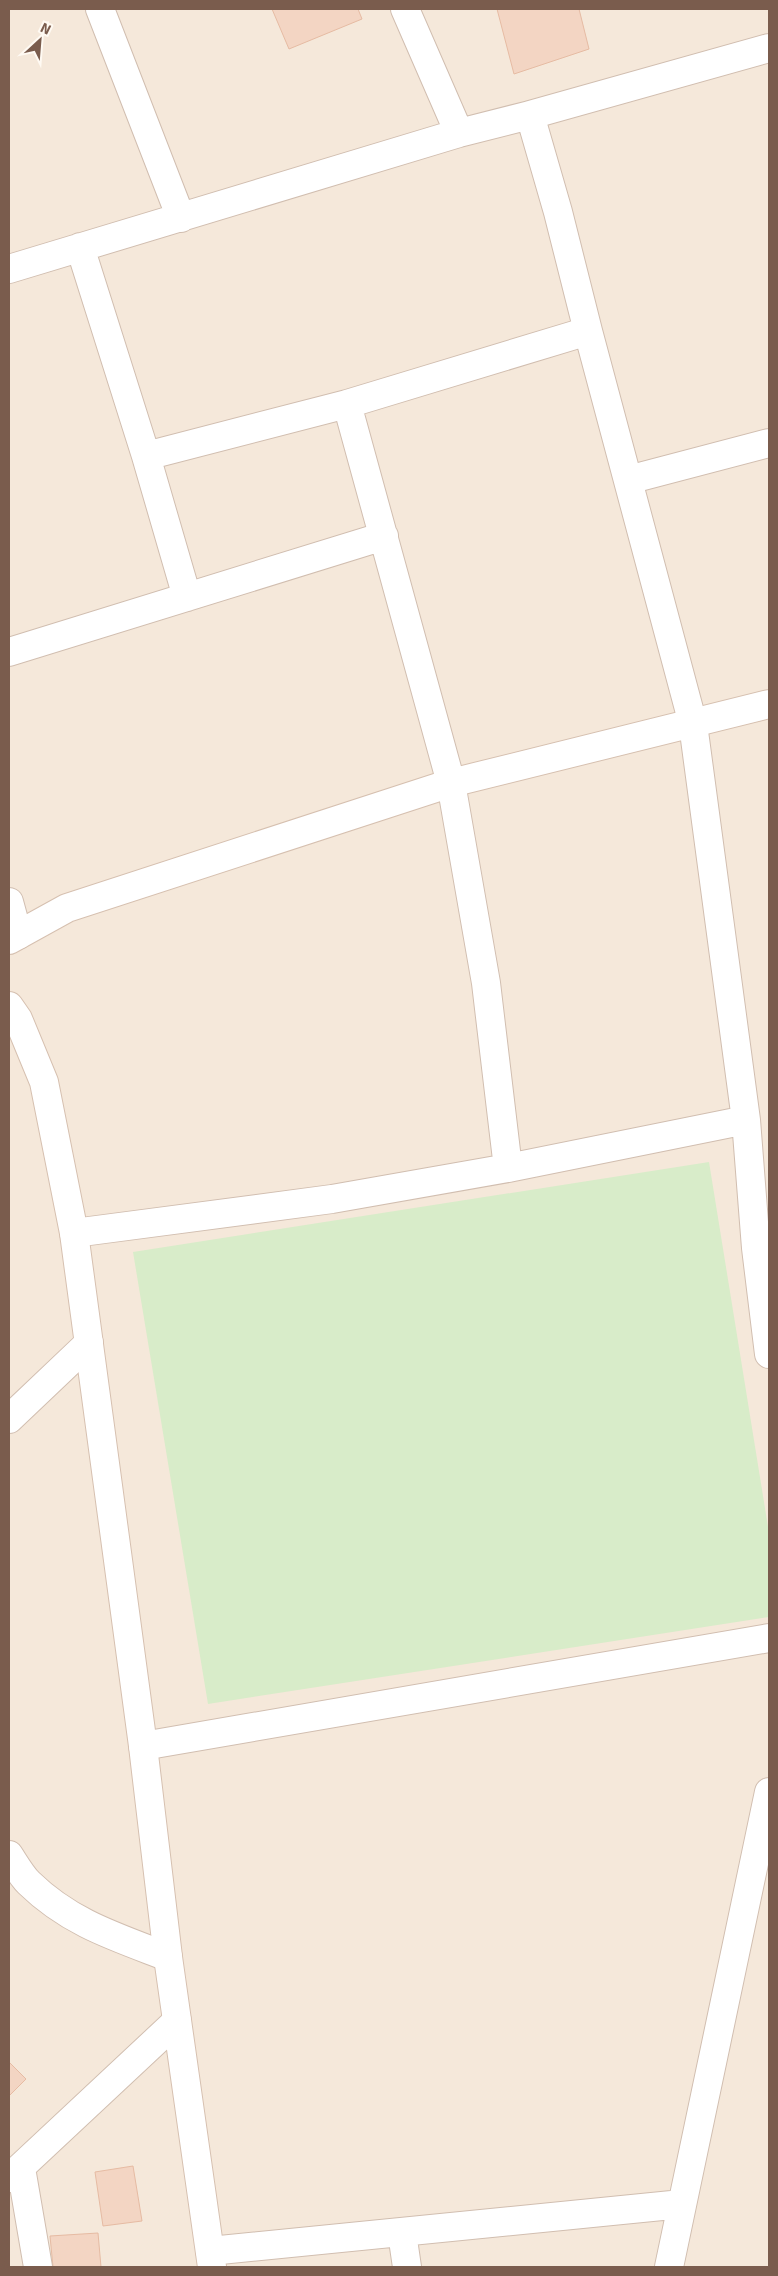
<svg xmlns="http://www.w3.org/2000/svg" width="778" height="2276" viewBox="0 0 778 2276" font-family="Signika,sans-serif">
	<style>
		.residential { fill: #f5e8da }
		.green { fill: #d8ecc9 }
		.building { fill: #f3d5c3; stroke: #e6bba3 }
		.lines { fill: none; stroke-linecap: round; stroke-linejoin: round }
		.street-casing { stroke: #d1beb0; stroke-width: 30 }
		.secondary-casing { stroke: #d6c0b0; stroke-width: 30 }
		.street { stroke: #fff; stroke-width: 28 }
		.secondary { stroke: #fff; stroke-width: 28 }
	</style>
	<rect width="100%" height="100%" fill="#fdf6ec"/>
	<path class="residential" d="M9,9h760v2258h-760z"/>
	<path class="green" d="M709,1162l60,371v84l-561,87 -75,-452z"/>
	<path class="building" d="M272,9h86l4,10 -73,30z
		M497,9h82l10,40 -75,25z
		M9,2062l17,17 -17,17z
		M133,2166l9,55 -39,5 -8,-54z
		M98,2233l3,34h-48l-3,-31z"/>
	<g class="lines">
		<defs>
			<path id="street" d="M100,9l81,209
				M405,9l54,124
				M530,115l28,97 30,119 105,393 53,396 10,128 13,106
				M80,247l66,209 41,141
				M9,269l450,-136 71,-18 239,-67
				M347,404l241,-73
				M146,456l201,-52 104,379 35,200 22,185
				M628,480l141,-37
				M9,652l375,-116
				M9,902l9,33
				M74,1233l258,-34 176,-31 238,-48
				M9,1419l80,-76
				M143,1746l626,-108
				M9,1855c6,9 12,20 20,28 41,40 87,54 139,74
				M21,2168l17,99
				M9,2178l168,-157
				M402,2233l5,34
				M210,2251l472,-47
				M669,2267l100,-475"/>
			<path id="secondary" d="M9,940l58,-32 384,-125 318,-79
				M9,1006l9,13 26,63 30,151 69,513 25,211 44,310"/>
		</defs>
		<use href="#street" class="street-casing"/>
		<use href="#secondary" class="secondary-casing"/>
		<use href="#street" class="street"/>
		<use href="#secondary" class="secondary"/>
	</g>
	<rect width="778" height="2276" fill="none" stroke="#7a5c4d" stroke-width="20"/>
	<g transform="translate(40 40) rotate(26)" stroke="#fffaf3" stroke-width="4" paint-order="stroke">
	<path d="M0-4L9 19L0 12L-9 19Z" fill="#7a5c4d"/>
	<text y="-8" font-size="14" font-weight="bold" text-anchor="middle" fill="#7a5c4d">N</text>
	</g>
</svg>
